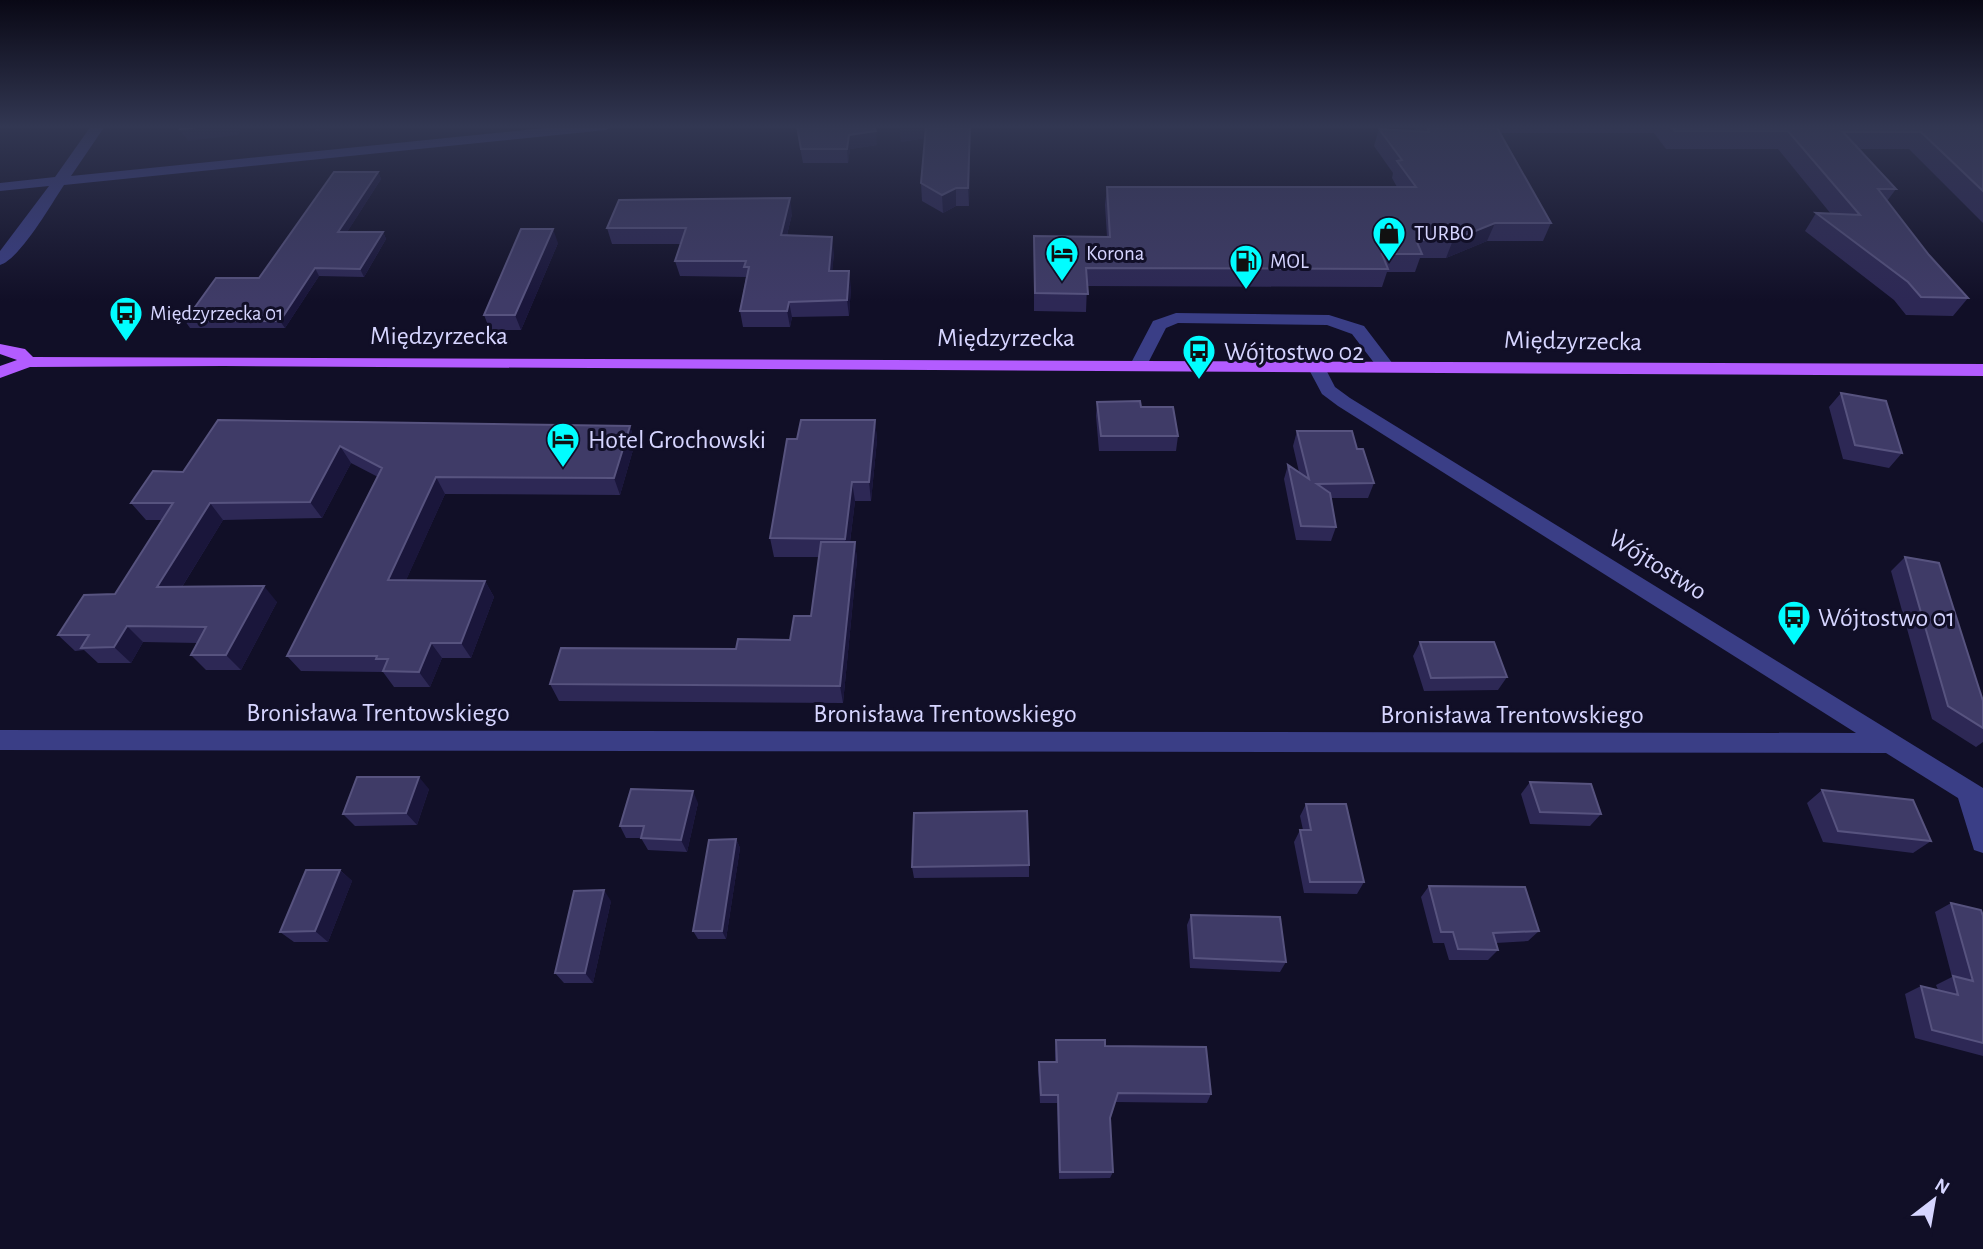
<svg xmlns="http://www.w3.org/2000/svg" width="1983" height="1249" viewBox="0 0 1983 1249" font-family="'Alegreya Sans',sans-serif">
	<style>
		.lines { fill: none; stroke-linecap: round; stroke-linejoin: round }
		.minor { fill: #3a3e86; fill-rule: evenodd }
		.major { fill: #b35cff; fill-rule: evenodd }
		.wall { fill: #2d2855 }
		.shaded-wall { fill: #1a163b }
		.building { fill: #3f3b67; stroke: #57537f; stroke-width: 2 }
		.labels { text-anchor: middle; stroke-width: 6; stroke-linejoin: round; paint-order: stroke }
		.far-poi-label { font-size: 21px; fill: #d6d5ff; stroke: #110f27; text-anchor: start }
		.street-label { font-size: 26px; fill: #d6d5ff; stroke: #110f27 }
		.poi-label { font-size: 26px; fill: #d6d5ff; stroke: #110f27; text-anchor: start }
	</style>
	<rect width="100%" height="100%" fill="#110f27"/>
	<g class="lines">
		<path class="minor" d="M91,126h14l-34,50 493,-50h49l-7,4 -542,55c-12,18 -44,74 -64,80v-14l49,-65 -49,5v-8l55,-6z
			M1176,313l153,2 35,11 29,38 -9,5 -6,-1 -26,-34 -25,-9 -149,-2 -12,5 -20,39h-12l-3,-4 22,-42z
			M1315,359l6,1 14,27 15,11 633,390v65l-9,-3 -16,-52 -72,-45 -1886,-3v-20l1856,3 -518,-327 -16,-12 -16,-30z"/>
		<path class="major" d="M0,344l25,5 8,8 1950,7v12l-1760,-10 -193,1 -30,11v-12l17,-6 -17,-6z"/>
	</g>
	<path class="wall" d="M796,126l81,19 -27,4 -2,14h-45z
		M900,126l70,13 -1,67h-13l-13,7 -21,-12 -1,-18 4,-45 -24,4z
		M1413,126h570v97l-74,-74h-49l36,40 -9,12 42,54 39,43 -15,18 -47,-1 -12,-15 -89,-69 11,-18 15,1 -53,-65h-112l-12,-16h-153l50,90 -8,18h-56l-41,17h-26l-5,14h-28l-5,15 -295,-1 -1,26 -52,-1v-75l73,1 -2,-32 2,-18h290l-5,-9 1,-5 -19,-27 5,-17 36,2z
		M378,172l3,7 -34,53h36l3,7 -22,38 -45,-1 -34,52h-95l-5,-7 74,-43z
		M792,214l-5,21 47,18 -2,18 19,16 -2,29 -57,1 -2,10h-47l-3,-16 6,-34 -66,-1 -5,-15 6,-17h-69l-5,-16z
		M558,243l-37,87h-31l-6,-15z
		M1841,393l61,60 -13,15 -46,-9 -14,-52z
		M1097,402l44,5 37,29 -2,15h-77l-3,-35z
		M218,420l412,6 5,17 -15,52 -175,-1 -39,86 79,1 9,16 -23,61h-29l-12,29h-36l-11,-15 -82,-1 -14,-15 91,-179 -27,-14 -29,55 -99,2 -41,67 95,15 -36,68h-35l-15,-15 7,-12 -55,-1 -12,21h-33l-14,-13 -9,1 -17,-16 57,-41 48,-74h-17l-15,-17 52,-31z
		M875,420l2,20 -6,61h-16l-5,41h5l2,18 -14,143 -284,-2 -9,-17 240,-44 21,-24 8,-59h-45l-4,-19 27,-99z
		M1297,431l60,18 17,34 -6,15h-37l5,29 -5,14 -35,-1 -12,-61 4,-14 11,7 -6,-26z
		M1905,557l78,144v41l-7,5 -44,-28 -41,-148z
		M1420,642l87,35 -9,13 -74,1 -11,-35z
		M1530,782l71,32 -11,12 -60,-2 -9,-30z
		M429,789l-12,36 -62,1 -12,-12z
		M1822,790l109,51 -18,12 -90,-11 -16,-39z
		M698,803l-11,49 -39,-2 -7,-12h-15l-6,-12z
		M1306,804l58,78 -7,12 -53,-1 -10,-51 6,-12h3l-3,-14z
		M736,839l4,9 -14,91h-28l-5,-8z
		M1029,865v12l-115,1 -2,-11z
		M340,870l12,11 -24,61h-34l-14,-10z
		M1429,886l110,45 -11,10 -32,2 2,7 -10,10h-39l-5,-17h-11l-12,-46z
		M611,901l-18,82h-29l-9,-10z
		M1951,903l32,13v140l-68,-18 -10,-44 16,-8 17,4 -2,-5 16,-8 -17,-65z
		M1191,915l95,47 -6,10 -90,-4 -3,-43z
		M1056,1040l49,6 106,48 -4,9 -92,-1 -5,16 3,54 -3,6 -51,1 -2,-76h-17l-2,-33 1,-8h16v-13z"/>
	<path class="shaded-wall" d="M207,126h34l-2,9 -51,6 -8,-12z
		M313,126h42l-39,5z
		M911,126h34l-1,9 -43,7 -1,-14z
		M970,126v13l-1,67 -1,-18z
		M876,131l1,14 -27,4 -2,14 -1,-14 2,-14z
		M378,172l3,7 -39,61 -4,-8z
		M956,188v18l-13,7 -1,-18z
		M790,198l2,16 -9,37 -2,-16z
		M1495,223l-8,18 -41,17 7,-18z
		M553,229l5,14 -37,87 -6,-15z
		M383,232l3,7 -22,38 -4,-8z
		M832,237l2,16 -3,34 -2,-16z
		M315,268l4,8 -34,52 -5,-7z
		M849,271l2,16 -2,29 -2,-16z
		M789,302l3,15 -2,10 -3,-16z
		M875,420l2,20 -6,61 -2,-19z
		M630,426l5,17 -15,52 -6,-17z
		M340,446l11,17 -29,55 -12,-16z
		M436,477l9,17 -46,102 -11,-16z
		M852,482l3,19 -7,56 -3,-18z
		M210,503l13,17 -51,83 -15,-16z
		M855,542l2,18 -14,143 -3,-17z
		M485,581l9,16 -23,61 -10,-15z
		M264,586l13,16 -36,68 -15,-15z
		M127,626l16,16 -12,21 -17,-16z
		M431,643l11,15 -12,29 -11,-15z
		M419,777l10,12 -12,36 -11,-12z
		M693,791l5,12 -11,49 -6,-12z
		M736,839l4,9 -14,91 -4,-8z
		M340,870l12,11 -24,61 -13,-11z
		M604,890l7,11 -18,82 -8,-10z"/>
	<path class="building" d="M182,126h25l-27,3z
		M797,126h77l2,5 -27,4 -2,14h-46z
		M926,126h44l-2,62h-12l-14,7 -21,-12z
		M1427,126h69l55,97h-56l-42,17h-37l6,14h-40l6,15 -302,-1 2,26 -53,-1 -1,-57 76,1 -3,-50h309l-19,-26 5,-1 -23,-31 50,3z
		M1671,126h312v65l-62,-59h-78l53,57h-18l51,66 39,43 -47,-1 -13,-15 -92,-69 44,2 -72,-84h-113z
		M334,172h44l-40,60h45l-23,37 -45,-1 -35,53h-95l31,-43h43z
		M790,198l-9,37 51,2 -3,34h20l-2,29 -58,2 -2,9h-47l9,-44h-5l2,-6h-71l11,-33h-79l12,-28z
		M521,229h32l-38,86h-31z
		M1841,393l45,8 16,52 -47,-8z
		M1140,401l1,6h32l5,29h-77l-4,-34z
		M218,420l412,6 -16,52 -178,-1 -48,103 97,1 -24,62h-30l-12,29 -36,-1 5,-12h-12l1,-3h-90l95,-188 -42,-22 -30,56 -100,1 -53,84 107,-1 -38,69h-35l15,-28 -79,-1 -13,21 -33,1 8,-13h-31l26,-40 31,-1 58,-91h-42l22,-32 30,1z
		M801,420h74l-6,62h-17l-7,57 -75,-1 17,-99h10z
		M1297,431h55l5,18h6l11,34 -57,1 13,9 6,34 -35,-1 -13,-61 21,14z
		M821,542h34l-15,144 -290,-2 11,-36 175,1 2,-10 52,1 4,-24h17z
		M1905,557l34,6 44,138v27l-35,-22z
		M1420,642h74l13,35 -76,1z
		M357,777h62l-13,36 -63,1z
		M1530,782l61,2 10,30 -61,-2z
		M631,789l62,2 -12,49 -40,-2 3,-12h-24z
		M1822,790l91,10 18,41 -93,-10z
		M1306,804h40l18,78h-54l-10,-52h11z
		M1027,811l2,54 -117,2 2,-54z
		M736,839l-14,92h-29l16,-91z
		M306,870h34l-25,61 -35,1z
		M1429,886l96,1 14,44 -46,2 5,17 -40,-1 -5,-17h-12z
		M604,890l-19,83h-30l19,-82z
		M1951,903l30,7 2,6v127l-51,-13 -11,-44 37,9 -5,-19 20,5z
		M1191,915l89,2 6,45 -92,-4z
		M1056,1040h49v6l101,1 5,47 -93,-1 -8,25 3,54h-53l-2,-77h-17l-2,-33h18z"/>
	<linearGradient id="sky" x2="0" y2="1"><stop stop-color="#090815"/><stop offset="0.42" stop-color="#323752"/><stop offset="1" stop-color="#323752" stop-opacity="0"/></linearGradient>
	<rect width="1983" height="301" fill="url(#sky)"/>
	<defs>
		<symbol id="shop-pin" viewBox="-11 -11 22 30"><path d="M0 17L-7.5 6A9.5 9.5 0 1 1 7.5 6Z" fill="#01fdff" stroke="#110f27"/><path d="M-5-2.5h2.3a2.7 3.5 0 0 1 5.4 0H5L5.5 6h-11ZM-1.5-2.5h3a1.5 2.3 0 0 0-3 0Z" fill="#111"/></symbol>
		<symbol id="hotel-pin" viewBox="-11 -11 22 30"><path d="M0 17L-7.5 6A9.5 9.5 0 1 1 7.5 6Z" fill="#01fdff" stroke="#110f27"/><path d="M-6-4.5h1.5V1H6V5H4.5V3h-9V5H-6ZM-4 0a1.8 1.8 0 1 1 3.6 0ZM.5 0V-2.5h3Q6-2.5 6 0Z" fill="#111"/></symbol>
		<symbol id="fuel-pin" viewBox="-11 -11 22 30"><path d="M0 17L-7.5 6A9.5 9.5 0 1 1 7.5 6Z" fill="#01fdff" stroke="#110f27"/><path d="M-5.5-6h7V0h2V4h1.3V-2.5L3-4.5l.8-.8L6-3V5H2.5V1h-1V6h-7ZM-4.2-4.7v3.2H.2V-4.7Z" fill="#111"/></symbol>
		<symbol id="bus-pin" viewBox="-11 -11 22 30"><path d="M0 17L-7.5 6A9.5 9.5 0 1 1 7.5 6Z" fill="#01fdff" stroke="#110f27"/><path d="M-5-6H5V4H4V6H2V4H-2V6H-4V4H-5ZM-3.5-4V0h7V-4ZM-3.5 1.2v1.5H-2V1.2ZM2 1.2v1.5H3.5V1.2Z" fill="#111"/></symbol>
	</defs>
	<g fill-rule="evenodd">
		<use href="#shop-pin" x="1370" y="214" width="38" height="52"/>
		<use href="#hotel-pin" x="1043" y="234" width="38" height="52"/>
		<use href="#fuel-pin" x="1227" y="242" width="38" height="52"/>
		<use href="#bus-pin" x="107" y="294" width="38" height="52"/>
		<use href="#bus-pin" x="1180" y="332" width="38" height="52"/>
		<use href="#hotel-pin" x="544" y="420" width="38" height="52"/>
		<use href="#bus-pin" x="1775" y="598" width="38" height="52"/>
	</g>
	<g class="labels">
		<g class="far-poi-label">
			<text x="1414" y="240">TURBO</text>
			<text x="1086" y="260">Korona</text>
			<text x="1270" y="268">MOL</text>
			<text x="150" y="320">Międzyrzecka 01</text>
		</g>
		<g class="street-label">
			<text x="439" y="344">Międzyrzecka</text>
			<text x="1006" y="346">Międzyrzecka</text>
			<text transform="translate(1573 340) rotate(1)" y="9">Międzyrzecka</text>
			<text transform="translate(1658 564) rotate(32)" y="9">Wójtostwo</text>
			<text x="378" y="721">Bronisława Trentowskiego</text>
			<text x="945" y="722">Bronisława Trentowskiego</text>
			<text x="1512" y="723">Bronisława Trentowskiego</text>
		</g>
		<g class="poi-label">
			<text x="1224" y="360">Wójtostwo 02</text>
			<text x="588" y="448">Hotel Grochowski</text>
			<text x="1818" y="626">Wójtostwo 01</text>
		</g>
	</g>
	<g transform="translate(1934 1200) rotate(31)" stroke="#110f27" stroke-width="5" paint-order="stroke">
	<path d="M0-5L12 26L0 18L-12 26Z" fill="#d6d5ff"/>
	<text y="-10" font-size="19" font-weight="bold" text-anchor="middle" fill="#d6d5ff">N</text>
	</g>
</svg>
